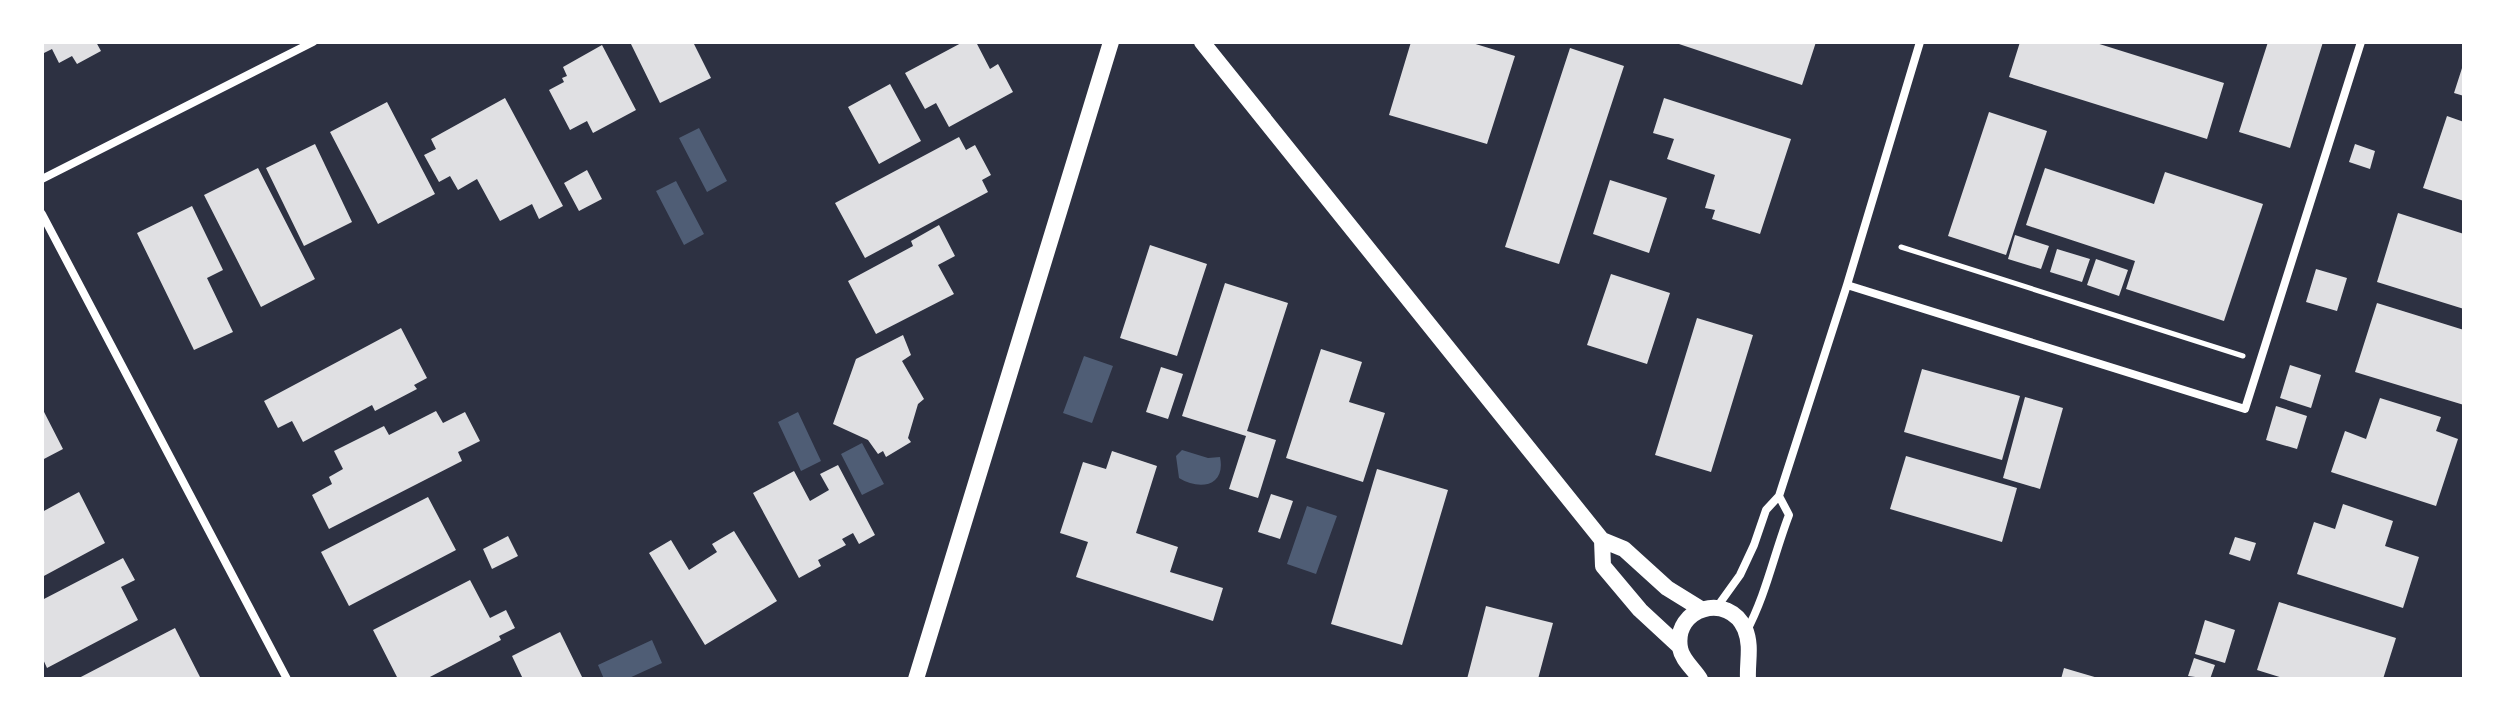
<svg xmlns="http://www.w3.org/2000/svg" width="2506" height="721" viewBox="0 0 2506 721" font-family="Rubik,sans-serif">
	<style>
		.water { fill: #4f5d75 }
		.building { fill: #e0e0e3 }
		.lines { fill: none; stroke-linecap: round; stroke-linejoin: round }
		.path { stroke: #fff; stroke-width: 5 }
		.minor { stroke: #fff; stroke-width: 8 }
		.secondary { stroke: #fff; stroke-width: 16 }
	</style>
	<rect width="100%" height="100%" fill="#2d3142"/>
	<path class="water" d="M699,128l28,53 -20,11 -28,-54z
		M676,181l28,53 -20,11 -28,-54z
		M1084,356l29,10 -21,57 -29,-10z
		M798,412l23,49 -20,10 -23,-49z
		M862,443l22,41 -22,11 -21,-41z
		M1182,450l26,8 12,-1c6,29 -20,34 -41,21l-3,-22z
		M1307,506l30,10 -21,58 -29,-10z
		M652,640l10,23 -35,16h-23l-6,-14z"/>
	<path class="building" d="M42,42h54l5,9 -24,13 -5,-8 -13,7 -7,-14 -10,5z
		M630,42h63l18,36 -51,25z
		M963,42h13l14,27 8,-5 15,28 -64,35 -13,-24 -11,6 -20,-36z
		M1411,42h58l46,14 -28,88 -98,-29z
		M1673,42h143l-14,43z
		M2020,42h73l131,41 -17,56 -198,-62z
		M2268,42h55l-33,106 -51,-16z
		M602,45l34,65 -43,23 -6,-12 -17,9 -21,-40 15,-8 -2,-4 5,-2 -4,-9z
		M1570,48l54,18 -65,198 -54,-17z
		M2463,65h1v31l-10,-3z
		M890,84l31,57 -42,23 -31,-57z
		M505,98l58,108 -24,13 -7,-15 -32,17 -23,-42 -19,11 -8,-14 -11,6 -15,-27 12,-6 -5,-10z
		M1664,98l127,41 -31,95 -48,-15 3,-9 -10,-2 10,-33 -48,-16 7,-20 -21,-6z
		M387,102l48,92 -57,30 -48,-92z
		M1989,112l58,19 -41,124 -58,-19z
		M2447,116l17,6v79l-41,-13z
		M959,137l7,13 9,-5 16,30 -9,5 6,12 -123,66 -30,-55z
		M315,144l37,78 -48,24 -38,-78z
		M2355,144l20,7 -5,18 -21,-7z
		M258,168l57,111 -54,28 -57,-112z
		M2045,168l109,36 11,-32 98,32 -39,117 -98,-32 9,-28 -109,-36z
		M587,170l15,29 -23,12 -15,-28z
		M1610,180l57,18 -18,55 -56,-19z
		M192,206l31,64 -16,8 26,54 -39,18 -57,-117z
		M2398,213l66,21v75l-87,-27z
		M939,225l16,31 -17,9 16,29 -78,40 -28,-53 65,-35 -2,-5z
		M2015,235l34,11 -8,23 -33,-10z
		M1150,245l57,19 -30,92 -57,-18z
		M2057,249l33,10 -8,23 -32,-10z
		M2096,259l32,11 -9,26 -32,-11z
		M2316,269l31,9 -10,33 -31,-9z
		M1611,274l59,19 -23,71 -60,-19z
		M1225,283l63,20 -41,128 29,9 -18,58 -29,-9 17,-53 -64,-20z
		M2377,303l87,27v75l-109,-33z
		M1697,318l56,17 -42,137 -56,-17z
		M401,328l26,50 -13,7 3,4 -42,22 -3,-6 -69,37 -11,-21 -14,7 -14,-27z
		M903,335l8,20 -9,6 22,38 -6,5 -10,34 3,4 -25,15 -3,-6 -5,3 -10,-14 -35,-16 23,-65z
		M1321,349l41,13 -13,40 36,11 -22,69 -77,-24z
		M2290,365l31,10 -10,33 -31,-10z
		M1161,367l22,7 -15,45 -22,-7z
		M1922,369l98,27 -18,64 -98,-28z
		M2025,397l38,11 -23,81 -37,-11z
		M2380,398l61,19 -5,14 22,8 -22,67 -105,-34 14,-41 21,8z
		M2276,406l31,10 -10,33 -31,-9z
		M42,408l21,41 -21,11z
		M436,411l7,12 22,-11 15,29 -22,11 4,9 -133,68 -17,-34 20,-11 -3,-7 14,-8 -9,-18 50,-25 5,9z
		M1112,451l45,15 -21,67 42,14 -8,25 53,16 -10,33 -137,-44 12,-35 -28,-9 23,-71 23,7z
		M1906,456l111,32 -15,54 -112,-33z
		M838,465l37,70 -16,9 -6,-11 -11,6 4,6 -28,15 3,6 -22,12 -46,-85 41,-22 16,30 19,-11 -9,-16z
		M1377,469l71,21 -46,155 -71,-21z
		M79,492l26,51 -63,34v-65z
		M1271,494l22,7 -13,38 -22,-7z
		M428,497l28,53 -107,56 -28,-54z
		M2343,504l50,17 -8,25 34,11 -16,51 -106,-34 17,-52 21,7z
		M734,531l43,70 -72,44 -56,-92 22,-13 18,30 28,-18 -5,-8z
		M508,536l10,20 -26,13 -9,-20z
		M2235,537l21,6 -6,18 -21,-7z
		M123,558l12,22 -14,7 17,33 -91,48 -5,-11v-57z
		M470,580l20,38 16,-8 9,18 -16,8 2,4 -75,39h-28l-25,-49z
		M2279,602l117,36 -13,41h-97l-29,-9z
		M1486,606l67,17 -15,56h-71z
		M2205,620l30,10 -10,33 -30,-9z
		M175,628l26,51h-124z
		M560,632l23,47h-60l-11,-23z
		M2194,658l21,7 -5,14 -22,-3z
		M2064,668l34,10v1h-37z"/>
	<g class="lines">
		<path class="path" d="M1901,247l342,109"/>
		<path class="minor" d="M42,179l271,-137
			M42,214l245,465
			M1847,285l398,124 116,-367
			M1717,607l23,-32 14,-30 12,-35 13,-14 68,-211 73,-243
			M1746,632c20,-37 28,-78 43,-117l-10,-19"/>
		<path class="secondary" d="M1202,42l400,498 22,9 43,39 34,21
			M1602,540l1,26 37,44 40,37
			M916,679l195,-637
			M1700,679c-6,-10 -18,-19 -20,-31 -7,-41 49,-56 65,-19 7,17 2,33 3,50"/>
	</g>
	<rect width="2506" height="721" fill="none" stroke="#ffffff" stroke-width="88"/>
</svg>
